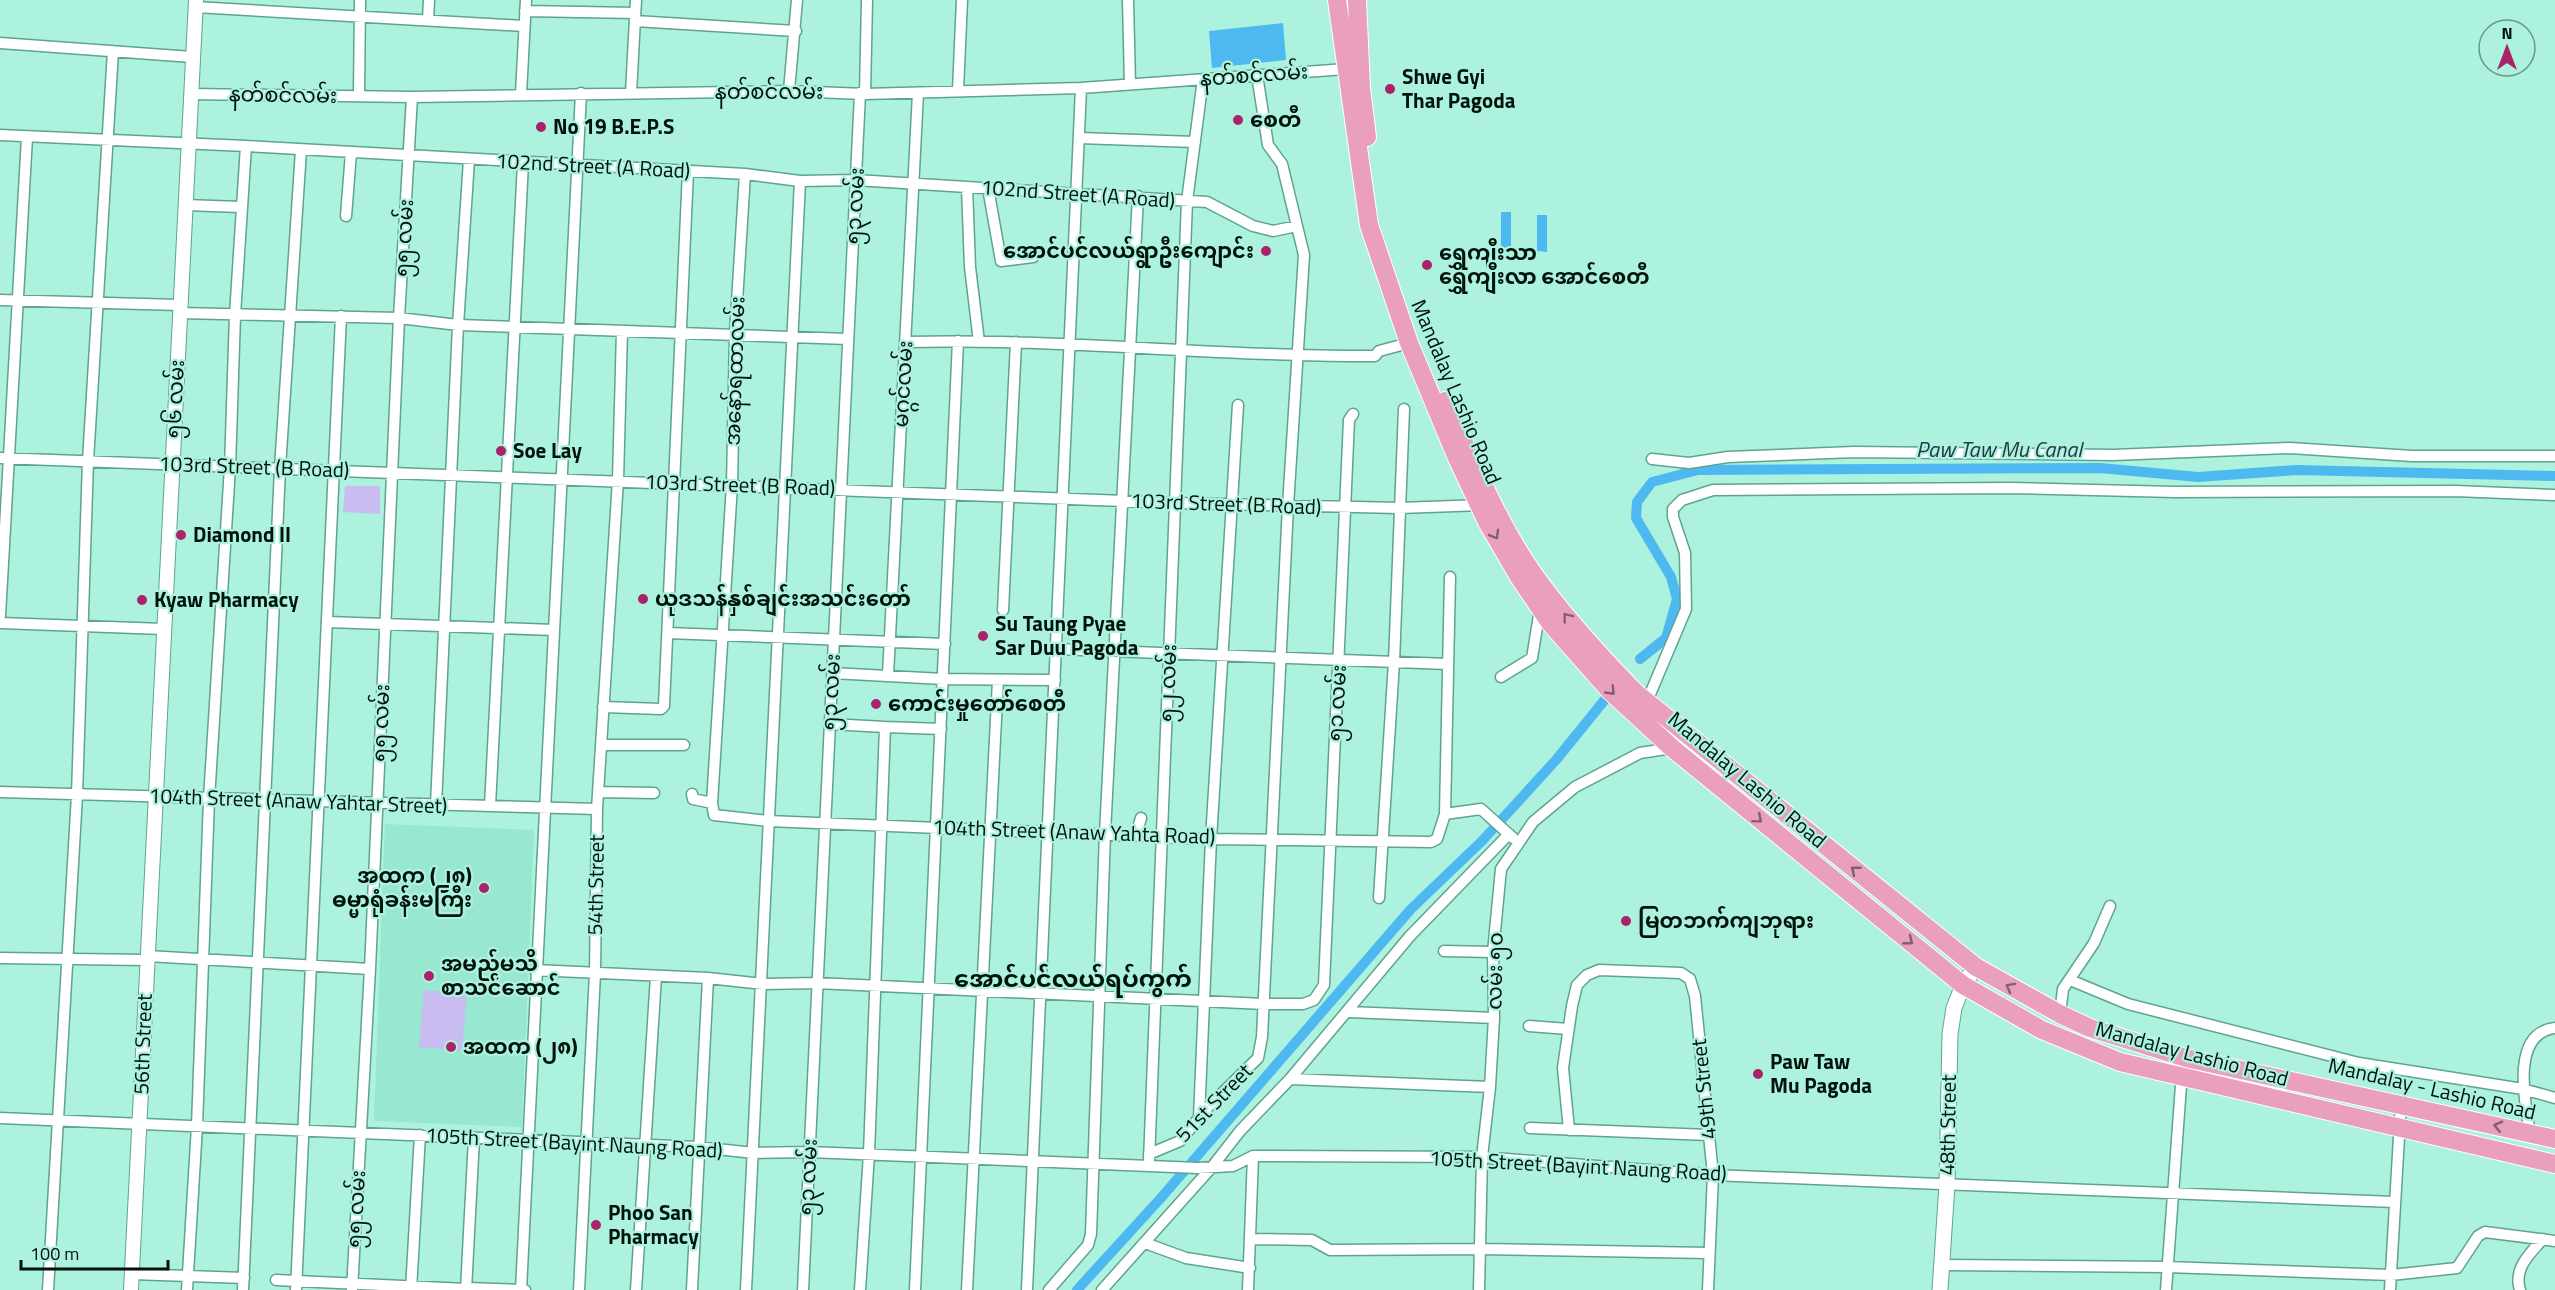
<svg xmlns="http://www.w3.org/2000/svg" width="2555" height="1290" viewBox="0 0 2555 1290" font-family="'Titillium Web','Noto Sans Myanmar',sans-serif">
	<style>
		.built { fill: #97e7d1 }
		.green { fill: #c8bcf1 }
		.water { fill: #4eb9f1 }
		.lines { fill: none; stroke-linecap: round; stroke-linejoin: round }
		.canal { stroke: #4eb9f1; stroke-width: 10 }
		.minor-casing { stroke: #5fa391; stroke-width: 13 }
		.tertiary-casing { stroke: #5fa391; stroke-width: 16 }
		.secondary-casing { stroke: #5fa391; stroke-width: 17 }
		.trunk-casing { stroke: #fff; stroke-width: 20 }
		.minor { stroke: #fff; stroke-width: 10 }
		.tertiary { stroke: #fff; stroke-width: 14 }
		.secondary { stroke: #fff; stroke-width: 15 }
		.trunk { stroke: #ea9fbe; stroke-width: 18 }
		.oneway { stroke: #81606e }
		.poi-dot { fill: #aa2268; stroke: #adf2de; stroke-width: 2 }
		.labels { text-anchor: middle; stroke-width: 4.5; stroke-linejoin: round; paint-order: stroke }
		.street-label { font-size: 21px; fill: #00130d; stroke: #adf2de }
		.poi-label { font-size: 21px; font-weight: bold; fill: #00130d; stroke: #adf2de; text-anchor: start }
		.water-label { font-size: 22px; font-style: italic; fill: #223a47; stroke: #adf2de }
		.quarter-label { font-size: 24px; font-weight: bold; fill: #00130d; stroke: #adf2de }
	</style>
	<rect width="100%" height="100%" fill="#adf2de"/>
	<path class="built" d="M385,824l149,6 -12,297 -148,-6z"/>
	<path class="green" d="M345,486h35v28l-37,-2z
		M424,990l43,4 -5,57 -43,-4z"/>
	<path class="water" d="M1283,23l3,37 -74,8 -3,-37z
		M1501,212h10v37h-10z
		M1537,215h10v37l-10,-1z"/>
	<g class="lines">
		<path class="canal" d="M1640,659l26,-21 11,-39 -6,-22 -35,-59 1,-16 15,-20 46,-12 402,-2 98,9 99,-7 258,6
			M1077,1290l83,-91 251,-290 71,-68 74,-81 51,-63"/>
		<defs>
			<path id="minor" d="M1128,0l2,84
				M195,7l329,19
				M525,11l110,2
				M428,20l1,-20
				M635,21l161,10
				M0,43l192,14
				M958,90l4,-90
				M789,91l8,-91
				M631,93l5,-93
				M191,94l221,3 377,-6 76,3 216,-6 265,-19
				M521,94l5,-94
				M865,94l2,-94
				M359,96l1,-96
				M0,135l246,11 499,28 55,7 56,-1 351,22 46,24 20,5 24,-5
				M1079,138l116,4
				M745,174l-10,160 -3,151 -20,318 2,12 54,6 443,18 220,3 6,-3 8,-25 5,-237
				M967,187l3,80 9,75
				M988,188l13,73 32,-4
				M185,205l56,2
				M346,216l5,-63
				M0,300l179,5
				M179,313l220,5 59,7 390,14
				M905,342c152,-4 302,14 454,14h16l4,-5 30,-8
				M0,458l1176,45 223,5 84,-3
				M1652,459l37,4 39,-6 126,-5 259,3 177,-7 122,8h143
				M1003,610l13,-268
				M0,616l27,-479
				M328,622l226,8
				M0,623l163,6
				M668,633l277,11
				M1056,649l392,15
				M832,673l111,6 112,1
				M888,675l30,-582
				M1501,677l31,-19 8,-49
				M1645,706l41,-97 -1,-56 -12,-36v-8l9,-9 31,-10 298,-2 164,4 280,-1 100,4
				M603,707l58,2 3,-3 24,-535
				M830,724l55,3
				M601,745h83
				M0,792l597,17
				M598,792l56,1
				M692,794l1,5 19,4
				M436,805l22,-480 11,-165
				M490,806l33,-643
				M1445,814l36,-5 32,29
				M1136,834l5,-16
				M1379,898l15,-236 10,-253
				M1444,951l49,1
				M147,956l223,13
				M0,958l146,2
				M535,970l173,8 55,6 54,-1 447,21h39l11,-4 10,-15 25,-565 4,-6
				M2070,980l58,24 231,59 164,26 32,9
				M1349,1012l145,6
				M2060,1014l3,-25 31,-46 16,-37
				M1529,1026l39,3
				M1290,1079l200,8
				M0,1118l698,29 56,6 55,-1 389,16 35,-2 20,-10 229,1 231,18 681,27
				M1199,1118l12,-279 27,-434
				M1530,1128l179,7
				M1569,1130l-6,-62 9,-62 5,-21 10,-10 12,-5 82,3 9,6 5,17 18,179 -5,115
				M2530,1133c-5,-30 -20,-100 25,-105
				M1149,1154l31,-13 28,-34 50,-49 4,-21 26,-531 16,-251 -22,-91 -14,-19 -11,-70
				M1149,1161l38,-960 16,-122
				M1251,1239l61,1 18,10 152,-1 227,4
				M1145,1243l41,15 64,10
				M1942,1265l225,2 224,8 66,-7 21,-32 7,-4 70,9
				M132,1274l112,4
				M276,1280l190,9
				M466,1288l59,2
				M48,1290l29,-495 11,-334 25,-410
				M187,1290l10,-164 12,-327 21,-332 5,-152 11,-169
				M243,1290l37,-822 21,-318
				M296,1290l45,-974
				M352,1290l18,-321 29,-651 13,-221
				M411,1290l9,-155
				M466,1290l8,-152
				M521,1290l60,-1197
				M579,1290l16,-317 2,-164 21,-329 4,-149
				M636,1290l20,-314
				M692,1290l16,-312
				M746,1290l54,-1109
				M803,1290l57,-1197
				M860,1290l9,-136 16,-427 56,2
				M915,1290l43,-949
				M967,1290l31,-610
				M1027,1290l54,-1202
				M1049,1290l39,-45 3,-11 14,-401 33,-637
				M1102,1290l110,-123 28,-36 50,-52 120,-143 99,-102
				M1248,1290l5,-134
				M1479,1290l3,-133 8,-70 4,-69 -1,-66 8,-83 32,-47 42,-35 65,-34 32,-5
				M2166,1290l16,-218
				M2390,1290l11,-187
				M2520,1290c-7,-21 10,-37 23,-51"/>
			<path id="tertiary" d="M131,1290l65,-1290"/>
			<path id="secondary" d="M1940,1290l7,-105 3,-151 4,-26 9,-23 13,-18"/>
			<path id="trunk" d="M1337,0l32,225 40,118 48,115 30,64 32,55 31,46 60,68 62,57 291,237 79,45 78,32 435,102
				M1357,0l4,88 6,49
				M1445,401c27,58 51,119 87,171 31,44 67,83 104,121l340,274 84,47 30,14 96,30 369,81"/>
		</defs>
		<use href="#minor" class="minor-casing"/>
		<use href="#tertiary" class="tertiary-casing"/>
		<use href="#secondary" class="secondary-casing"/>
		<use href="#trunk" class="trunk-casing"/>
		<use href="#minor" class="minor"/>
		<use href="#tertiary" class="tertiary"/>
		<use href="#secondary" class="secondary"/>
		<use href="#trunk" class="trunk"/>
	</g>
	<defs><path id="oneway-chevron" d="M-2-3.5L2.5 0L-2 3.5" fill="none" stroke-width="1.6" stroke-linecap="round" stroke-linejoin="round" transform="scale(1.5)"/></defs>
	<g class="oneway">
		<use href="#oneway-chevron" transform="translate(1495 535) rotate(60)"/>
		<use href="#oneway-chevron" transform="translate(1567 617) rotate(-128)"/>
		<use href="#oneway-chevron" transform="translate(1611 691) rotate(46)"/>
		<use href="#oneway-chevron" transform="translate(1758 819) rotate(40)"/>
		<use href="#oneway-chevron" transform="translate(1855 870) rotate(-141)"/>
		<use href="#oneway-chevron" transform="translate(1909 941) rotate(39)"/>
		<use href="#oneway-chevron" transform="translate(2010 987) rotate(-151)"/>
		<use href="#oneway-chevron" transform="translate(2498 1126) rotate(-167)"/>
	</g>
	<g class="poi-dot">
		<circle cx="1390" cy="89" r="6"/>
		<circle cx="1238" cy="120" r="6"/>
		<circle cx="541" cy="127" r="6"/>
		<circle cx="1266" cy="251" r="6"/>
		<circle cx="1427" cy="265" r="6"/>
		<circle cx="501" cy="451" r="6"/>
		<circle cx="181" cy="535" r="6"/>
		<circle cx="643" cy="599" r="6"/>
		<circle cx="142" cy="600" r="6"/>
		<circle cx="983" cy="636" r="6"/>
		<circle cx="876" cy="704" r="6"/>
		<circle cx="484" cy="888" r="6"/>
		<circle cx="1626" cy="921" r="6"/>
		<circle cx="429" cy="976" r="6"/>
		<circle cx="451" cy="1047" r="6"/>
		<circle cx="1758" cy="1074" r="6"/>
		<circle cx="596" cy="1225" r="6"/>
	</g>
	<g class="labels">
		<g class="street-label">
			<text transform="translate(1254 75) rotate(-4)" y="7">နတ်စင်လမ်း</text>
			<text x="769" y="99">နတ်စင်လမ်း</text>
			<text transform="translate(283 95) rotate(1)" y="7">နတ်စင်လမ်း</text>
			<text transform="translate(593 166) rotate(3)" y="7">102nd Street (A Road)</text>
			<text transform="translate(1078 194) rotate(4)" y="7">102nd Street (A Road)</text>
			<text transform="translate(855 206) rotate(-87)" y="7">၅၃ လမ်း</text>
			<text transform="translate(404 238) rotate(-87)" y="7">၅၅ လမ်း</text>
			<text transform="translate(735 371) rotate(-88)" y="7">အနော်ရထာလမ်း</text>
			<text transform="translate(903 384) rotate(-87)" y="7">မဂ္ဂင်လမ်း</text>
			<text transform="translate(1456 392) rotate(67)" y="7">Mandalay Lashio Road</text>
			<text transform="translate(175 399) rotate(-87)" y="7">၅၆ လမ်း</text>
			<text transform="translate(254 467) rotate(2)" y="7">103rd Street (B Road)</text>
			<text transform="translate(740 485) rotate(2)" y="7">103rd Street (B Road)</text>
			<text transform="translate(1226 504) rotate(2)" y="7">103rd Street (B Road)</text>
			<text transform="translate(1168 683) rotate(-88)" y="7">၅၂ လမ်း</text>
			<text transform="translate(831 692) rotate(-87)" y="7">၅၃ လမ်း</text>
			<text transform="translate(1337 703) rotate(-87)" y="7">၅၁ လမ်း</text>
			<text transform="translate(381 723) rotate(-88)" y="7">၅၅ လမ်း</text>
			<text transform="translate(1747 780) rotate(40)" y="7">Mandalay Lashio Road</text>
			<text transform="translate(298 801) rotate(2)" y="7">104th Street (Anaw Yahtar Street)</text>
			<text transform="translate(1074 832) rotate(2)" y="7">104th Street (Anaw Yahta Road)</text>
			<text transform="translate(596 885) rotate(-89)" y="7">54th Street</text>
			<text transform="translate(1495 971) rotate(-89)" y="7">လမ်း ၅၀</text>
			<text transform="translate(143 1044) rotate(-88)" y="7">56th Street</text>
			<text transform="translate(2192 1054) rotate(15)" y="7">Mandalay Lashio Road</text>
			<text transform="translate(1704 1089) rotate(-96)" y="7">49th Street</text>
			<text transform="translate(2432 1089) rotate(13)" y="7">Mandalay - Lashio Road</text>
			<text transform="translate(1214 1103) rotate(-46)" y="7">51st Street</text>
			<text transform="translate(1948 1125) rotate(-89)" y="7">48th Street</text>
			<text transform="translate(574 1143) rotate(3)" y="7">105th Street (Bayint Naung Road)</text>
			<text transform="translate(1578 1166) rotate(3)" y="7">105th Street (Bayint Naung Road)</text>
			<text transform="translate(808 1177) rotate(-87)" y="7">၅၃ လမ်း</text>
			<text transform="translate(356 1209) rotate(-87)" y="7">၅၅ လမ်း</text>
		</g>
		<g class="poi-label">
			<text x="1402" y="84">Shwe Gyi<tspan x="1402" dy="24">Thar Pagoda</tspan></text>
			<text x="1250" y="127">စေတီ</text>
			<text x="553" y="134">No 19 B.E.P.S</text>
			<text x="1254" y="258" text-anchor="end">အောင်ပင်လယ်ရွာဦးကျောင်း</text>
			<text x="1439" y="260">ရွှေကျီးသာ<tspan x="1439" dy="24">ရွှေကျီးလာ အောင်စေတီ</tspan></text>
			<text x="513" y="458">Soe Lay</text>
			<text x="193" y="542">Diamond II</text>
			<text x="655" y="606">ယုဒသန်နှစ်ချင်းအသင်းတော်</text>
			<text x="154" y="607">Kyaw Pharmacy</text>
			<text x="995" y="631">Su Taung Pyae<tspan x="995" dy="24">Sar Duu Pagoda</tspan></text>
			<text x="888" y="711">ကောင်းမှုတော်စေတီ</text>
			<text x="472" y="883" text-anchor="end">အထက (၂၈)<tspan x="472" dy="24">ဓမ္မာရုံခန်းမကြီး</tspan></text>
			<text x="1638" y="928">မြတဘက်ကျဘုရား</text>
			<text x="441" y="971">အမည်မသိ<tspan x="441" dy="24">စာသင်ဆောင်</tspan></text>
			<text x="463" y="1054">အထက (၂၈)</text>
			<text x="1770" y="1069">Paw Taw<tspan x="1770" dy="24">Mu Pagoda</tspan></text>
			<text x="608" y="1220">Phoo San<tspan x="608" dy="24">Pharmacy</tspan></text>
		</g>
		<g class="water-label">
			<text x="1999" y="457">Paw Taw Mu Canal</text>
		</g>
		<g class="quarter-label">
			<text x="1073" y="987">အောင်ပင်လယ်ရပ်ကွက်</text>
		</g>
	</g>
	<g transform="translate(2507 48)"><circle r="28" fill="#adf2de" stroke="#68998a" stroke-width="1.5"/>
	<path d="M0-4.5L10 22L0 15L-10 22Z" fill="#aa2268"/>
	<text y="-9" font-size="16" font-weight="bold" text-anchor="middle" fill="#00130d">N</text>
	</g>
	<path d="M21 1260v9h147v-9" fill="none" stroke="#00130d" stroke-width="3"/>
	<text x="30" y="1260" font-size="18" fill="#00130d" stroke="#adf2de" stroke-width="4.5" paint-order="stroke">100 m</text>
</svg>
